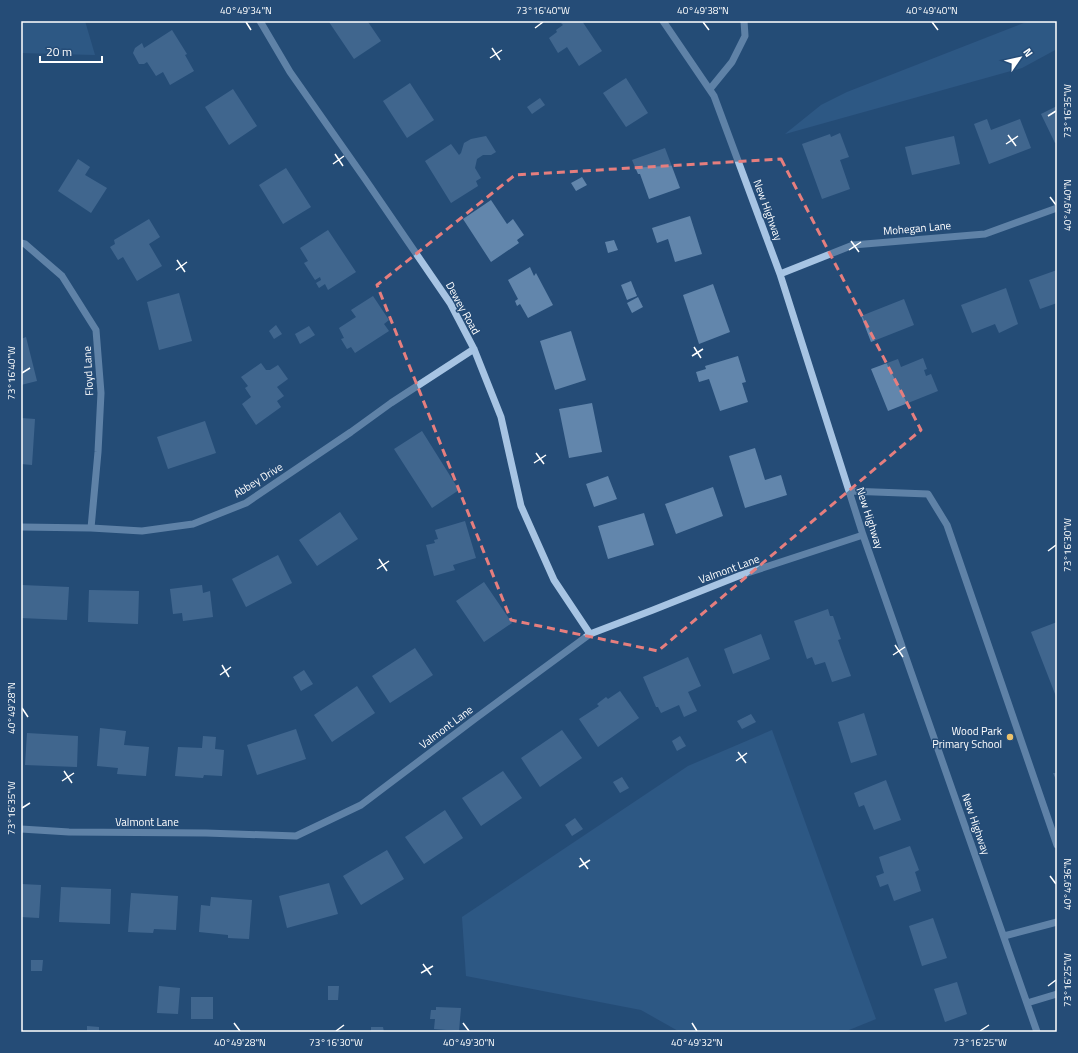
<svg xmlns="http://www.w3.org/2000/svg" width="1078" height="1053" viewBox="0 0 1078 1053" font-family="'Titillium Web',sans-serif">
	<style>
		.green { fill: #396695 }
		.building { fill: #6286ac }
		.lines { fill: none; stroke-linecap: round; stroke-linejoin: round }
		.minor { stroke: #a7c4e3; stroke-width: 7 }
		.marked { fill: none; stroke: #e67e7e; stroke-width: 3; stroke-dasharray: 8 5; stroke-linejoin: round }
		.ticks { fill: none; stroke: #fff; stroke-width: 1.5 }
		.poi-dot { fill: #ecc26c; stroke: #254c77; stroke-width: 1.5 }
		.labels { text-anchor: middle; stroke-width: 3; stroke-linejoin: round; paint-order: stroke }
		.street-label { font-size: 11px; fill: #fff; stroke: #254c77 }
		.poi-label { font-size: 11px; fill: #fff; stroke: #254c77; text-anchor: end }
		.neatline { fill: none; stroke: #fff; stroke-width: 1.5 }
		.ticks-label { font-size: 10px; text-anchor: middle; fill: #fff }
	</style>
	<rect width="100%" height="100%" fill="#254c77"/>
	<path class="green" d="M21,21h64l10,34 -74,-2z
		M1029,21h28v28l-35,19 -237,66 36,-29 26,-13z
		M772,730l104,289 -32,13h-164l-39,-22 -175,-34 -4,-59 226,-151z"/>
	<path class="building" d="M331,21h39l-2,1 13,19 -27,18 -25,-37z
		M565,21l2,1 2,-1h13l20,30 -23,15 -12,-19 -9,6 -9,-15 8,-6 -1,-2 7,-5 -2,-2z
		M172,30l15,24 -2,1 9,16 -24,14 -7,-13 -7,4 -9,-14 -3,2h-5l-6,-11 2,-5 7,-5 2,5z
		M626,78l22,35 -22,14 -23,-34z
		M410,83l24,37 -27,18 -24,-37z
		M233,89l24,37 -28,19 -24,-38z
		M540,98l5,7 -13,9 -5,-7z
		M1057,106v36l-2,1 -14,-29z
		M987,119l4,11 29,-11 11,29 -42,16 -15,-40z
		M840,133l9,24 -9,3 10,29 -28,10 -20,-55 28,-10 1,3z
		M486,136l10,16 -5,3h-8l-6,4 -2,9 6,10 -5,3 2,5 -27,17 -26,-42 26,-17 8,11 2,-2 3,-10 7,-4z
		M954,136l6,28 -48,11 -7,-28z
		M665,148l15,40 -31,11 -9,-25h-2l-6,-14z
		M78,159l12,8 -5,8 22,13 -16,25 -33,-22z
		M286,168l25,39 -28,17 -24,-39z
		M582,177l5,8 -11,6 -5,-8z
		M491,200l16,24 6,-5 11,16 -7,5 2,3 -28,19 -28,-43z
		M690,216l12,38 -27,8 -7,-23 -11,4 -5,-15z
		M149,219l11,18 -11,7 13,22 -25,15 -14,-24 -5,3 -8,-13 5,-3 -1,-4z
		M328,230l28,42 -28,18 -3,-6 -6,4 -3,-5 5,-3 -1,-3 -5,3 -11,-17 4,-2 -8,-13z
		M614,240l4,10 -10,3 -3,-11z
		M530,267l4,9 2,-3 17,32 -25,13 -8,-14 -3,2 -2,-5 3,-2 -10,-19z
		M1057,270v33l-17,6 -11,-29z
		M631,281l6,15 -10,4 -6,-15z
		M713,284l17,48 -31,12 -16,-49z
		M1006,288l12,36 -19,9 -4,-9 -23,9 -11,-28z
		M179,293l13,48 -33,9 -12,-48z
		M373,296l16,24 -5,4 5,7 -34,22 -4,-6 -4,2 -6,-10 3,-1 -5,-10 17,-11 -5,-7z
		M638,297l5,10 -11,6 -5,-10z
		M904,299l10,26 -43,17 -10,-26z
		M276,325l6,9 -8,5 -5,-8z
		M309,326l6,9 -15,9 -5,-10z
		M571,331l15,49 -31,10 -15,-49z
		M26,337l11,44 -16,4v-46z
		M738,356l8,26 -4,1 6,19 -28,9 -11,-32 -10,3 -3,-10 10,-3 -1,-3z
		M923,358l4,11 -3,1 2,6 5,-2 7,17 -50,20 -17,-42 27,-10 3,8z
		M261,363l5,7h4l8,-5 10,14 -11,8 7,9 -7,5 4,6 -25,18 -14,-21 9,-7 -6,-9 3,-2 -7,-9z
		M592,403l10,49 -33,6 -10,-49z
		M21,418l14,1 -3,46 -11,-1z
		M205,421l11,32 -48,16 -11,-32z
		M422,431l37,59 -27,18 -38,-59z
		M755,448l10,32 16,-5 6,20 -42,13 -16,-52z
		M608,476l9,23 -23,8 -8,-23z
		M713,487l10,29 -47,18 -11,-30z
		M340,512l18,27 -41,27 -18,-26z
		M644,513l10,32 -46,14 -10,-33z
		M465,521l11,37 -23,7 2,5 -21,6 -8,-31 9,-2 -1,-3 4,-1 -3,-9z
		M278,555l14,28 -46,24 -14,-28z
		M484,582l28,41 -28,19 -28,-41z
		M21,585l48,2 -2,33 -46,-2z
		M202,585l1,8 7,-2 3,26 -30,4 -1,-8 -9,1 -3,-25z
		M89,590l50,1 -1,33 -50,-2z
		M828,609l2,7h3l8,23 -3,1 13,36 -19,6 -7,-20 -10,3 -3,-8 -5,2 -13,-38z
		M1057,622v77l-26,-67z
		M761,634l9,25 -37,15 -9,-25z
		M415,648l18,27 -43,28 -18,-27z
		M688,657l13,29 -13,6 9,19 -13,6 -5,-12 -18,8 -3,-6h-2l-13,-30z
		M304,670l9,14 -12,7 -8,-14z
		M357,686l18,27 -43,29 -18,-27z
		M620,691l19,27 -41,29 -19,-28 20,-13 -2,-2 9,-7 2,2z
		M864,713l13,42 -26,8 -13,-41z
		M751,714l5,8 -14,7 -5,-8z
		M100,728l26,3 -2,14 25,2 -3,29 -29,-2 1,-6 -21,-2z
		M296,729l10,30 -49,16 -10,-30z
		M562,730l20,28 -42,29 -19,-29z
		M27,733l51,3 -1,31 -52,-2z
		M203,736l13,1 -1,12 9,1 -2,26 -18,-1 -1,3 -28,-2 3,-29 24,1z
		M680,736l6,10 -9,5 -5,-10z
		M503,771l19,27 -41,28 -19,-28z
		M1053,773h4v9z
		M622,777l7,11 -9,5 -7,-11z
		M886,780l15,40 -27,10 -10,-25 -5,2 -5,-14z
		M445,810l18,28 -39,26 -19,-27z
		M575,818l8,11 -11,7 -7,-11z
		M910,846l9,24 -4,2 6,19 -27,10 -6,-17 -8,3 -4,-11 8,-3 -5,-16z
		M387,850l17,29 -43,26 -18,-29z
		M329,883l9,31 -51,14 -8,-32z
		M21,884l20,1 -2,33 -18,-1z
		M61,887l50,2 -1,35 -51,-2z
		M131,893l47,3 -2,34 -22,-1 -1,4 -25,-1z
		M211,897l41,3 -3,39 -21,-1v-3l-29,-3 2,-27 9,1z
		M933,918l14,40 -25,8 -13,-40z
		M31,960h12l-1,11h-11z
		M957,982l10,32 -22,8 -11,-33z
		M159,986l21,2 -2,26 -21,-1z
		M328,986h11l-1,14h-10z
		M191,997h22v22h-22z
		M436,1007l25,1 -2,23 -25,-2 1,-10h-5l1,-9h5z
		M87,1026l12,1v5h-12z
		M371,1027h12l1,5h-13z"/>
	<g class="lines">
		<path class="minor" d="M260,21l30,51 75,107 85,124 24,46 27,68 20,89 33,74 36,54
			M663,21l51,75 66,178 83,261 174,497
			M710,89l22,-27 13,-26 -1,-15
			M21,243l4,1 37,32 34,54 5,63 -3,59 -7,76
			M780,274l73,-29 132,-11 72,-26
			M849,491l79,3 19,31 110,320
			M21,527l70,1 51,3 51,-7 53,-21 105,-71 40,-29 83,-54
			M21,829l48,3 137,1 90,3 65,-31 115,-87 114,-84 63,-24 88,-35 122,-40
			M1004,936l53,-14
			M1027,1003l30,-9"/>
	</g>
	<path d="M0 0H1078V1053H0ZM781,159l140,271 -263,221 -147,-31 -134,-335 138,-110z" fill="#254c77" fill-opacity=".55" fill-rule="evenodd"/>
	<path class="marked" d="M781,159l140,271 -263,221 -147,-31 -134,-335 138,-110z"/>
	<path class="ticks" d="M246,22l5,8M703,22l6,8M932,22l6,8M535,28l8,-6M492,48l8,12M490,58l12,-8M1048,116l8,-5M1008,135l8,11M1006,144l12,-8M335,154l8,12M333,164l11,-8M1050,197l6,8M851,241l8,11M849,250l12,-8M177,260l8,12M176,270l11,-8M694,347l7,11M692,356l11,-7M22,373l8,-5M536,453l8,11M534,463l12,-8M1048,551l8,-6M379,559l8,12M377,569l12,-8M895,645l8,12M893,655l12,-8M222,665l7,12M220,675l11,-8M22,708l6,9M738,752l8,11M736,761l11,-8M64,771l8,12M62,781l12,-8M22,808l8,-5M580,858l8,11M579,867l11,-7M1050,876l6,8M423,964l8,11M421,973l12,-7M1048,986l8,-6M234,1023l6,8M463,1023l6,8M692,1023l5,8M336,1031l8,-6M980,1031l9,-6"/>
	<circle class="poi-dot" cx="1010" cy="737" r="4"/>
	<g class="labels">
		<g class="street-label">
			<text transform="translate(768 210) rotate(70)" y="4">New Highway</text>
			<text transform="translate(917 228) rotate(-5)" y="4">Mohegan Lane</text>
			<text transform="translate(463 308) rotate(61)" y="4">Dewey Road</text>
			<text transform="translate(88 371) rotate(-93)" y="4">Floyd Lane</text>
			<text transform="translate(258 480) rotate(-32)" y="4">Abbey Drive</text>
			<text transform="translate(870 518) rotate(72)" y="4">New Highway</text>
			<text transform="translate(729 569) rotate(-20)" y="4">Valmont Lane</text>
			<text transform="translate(446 727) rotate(-37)" y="4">Valmont Lane</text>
			<text x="147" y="826">Valmont Lane</text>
			<text transform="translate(976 824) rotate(71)" y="4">New Highway</text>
		</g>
		<g class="poi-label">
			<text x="1002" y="735">Wood Park<tspan x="1002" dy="13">Primary School</tspan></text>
		</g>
	</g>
	<rect width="1078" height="1053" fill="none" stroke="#254c77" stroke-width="44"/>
	<g transform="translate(1020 58) rotate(56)" stroke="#254c77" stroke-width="3" paint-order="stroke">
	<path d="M0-3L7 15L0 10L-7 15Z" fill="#ffffff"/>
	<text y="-6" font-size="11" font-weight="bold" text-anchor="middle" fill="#ffffff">N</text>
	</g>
	<path d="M40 56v6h62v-6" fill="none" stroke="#ffffff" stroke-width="2"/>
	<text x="46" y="56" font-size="12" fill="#ffffff" stroke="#254c77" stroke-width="3" paint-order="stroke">20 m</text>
	<rect x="22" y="22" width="1034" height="1009" class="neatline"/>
	<g class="ticks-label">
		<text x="246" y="14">40°49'34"N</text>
		<text x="543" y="14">73°16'40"W</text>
		<text x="703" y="14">40°49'38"N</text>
		<text x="932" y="14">40°49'40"N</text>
		<text transform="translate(1067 111) rotate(-90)" y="4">73°16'35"W</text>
		<text transform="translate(1067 205) rotate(-90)" y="4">40°49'40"N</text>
		<text transform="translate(11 373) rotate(-90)" y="4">73°16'40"W</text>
		<text transform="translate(1067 545) rotate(-90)" y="4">73°16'30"W</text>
		<text transform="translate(11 708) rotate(-90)" y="4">40°49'28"N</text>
		<text transform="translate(11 808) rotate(-90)" y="4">73°16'35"W</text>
		<text transform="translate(1067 884) rotate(-90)" y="4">40°49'36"N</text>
		<text transform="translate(1067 980) rotate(-90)" y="4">73°16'25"W</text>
		<text x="240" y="1046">40°49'28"N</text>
		<text x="336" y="1046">73°16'30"W</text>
		<text x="469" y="1046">40°49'30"N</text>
		<text x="697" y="1046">40°49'32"N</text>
		<text x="980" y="1046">73°16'25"W</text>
	</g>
</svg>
